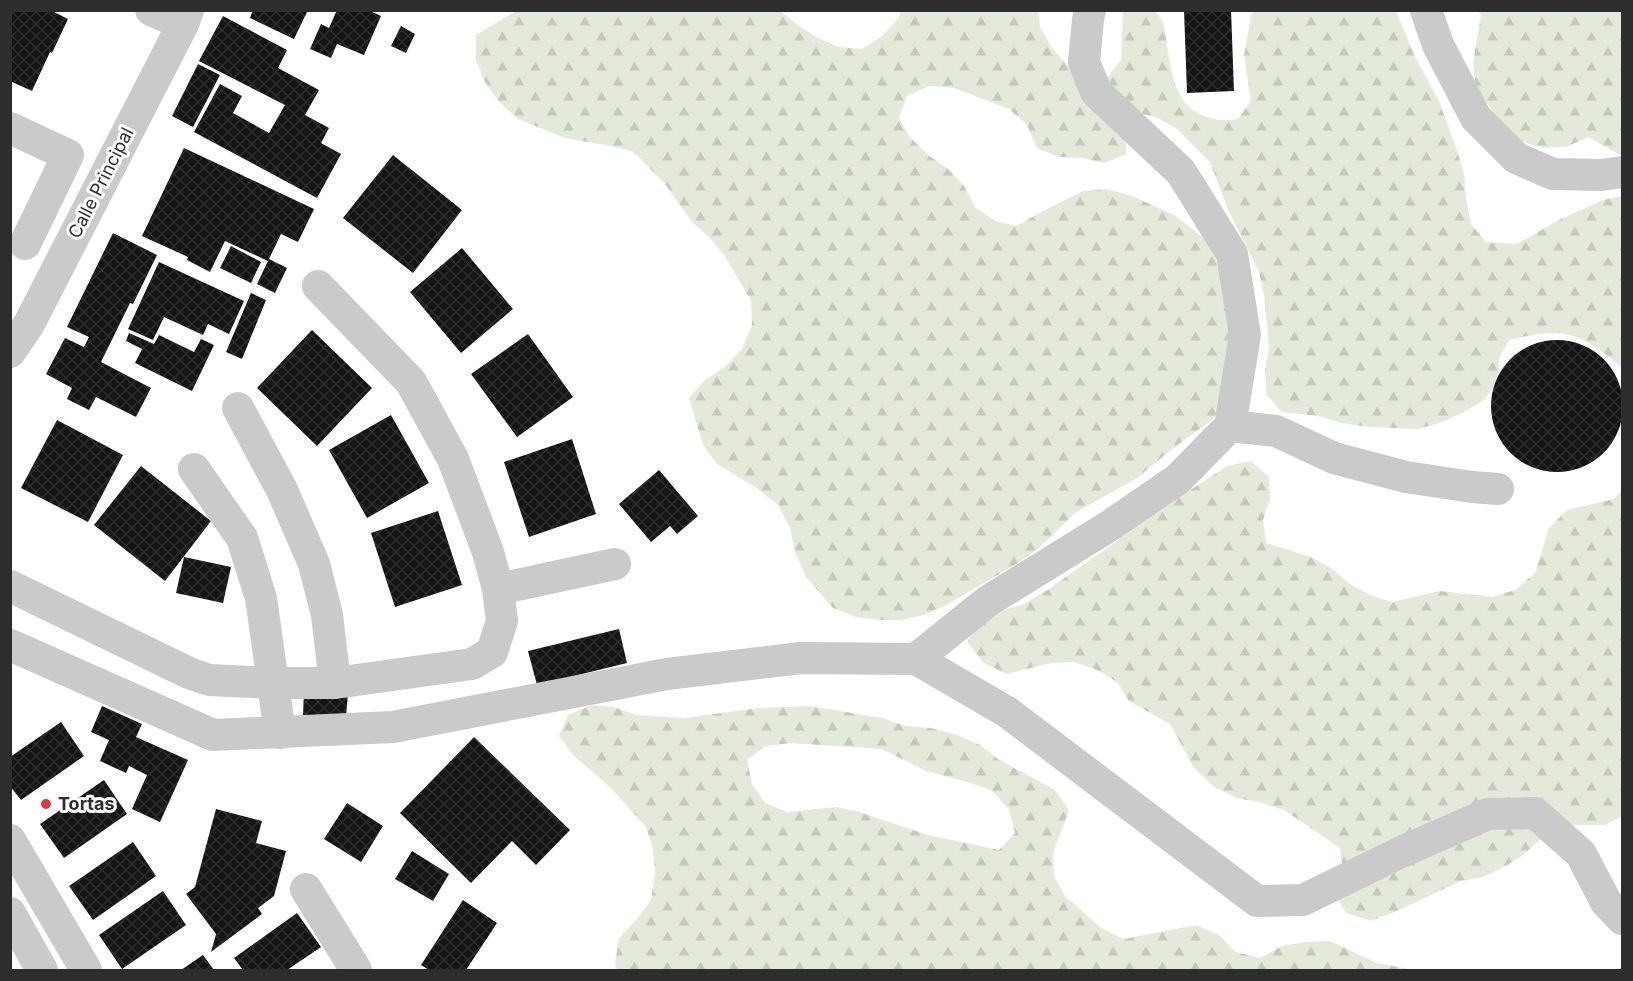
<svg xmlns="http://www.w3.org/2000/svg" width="1633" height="981" viewBox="0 0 1633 981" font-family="Inter,sans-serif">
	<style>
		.forest { fill: url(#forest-firs); fill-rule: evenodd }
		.building { fill: url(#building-cross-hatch) }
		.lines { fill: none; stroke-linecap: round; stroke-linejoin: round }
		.minor { stroke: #cacaca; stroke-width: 32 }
		.poi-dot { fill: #df3548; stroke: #fff; stroke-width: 2 }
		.labels { text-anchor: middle; stroke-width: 6; stroke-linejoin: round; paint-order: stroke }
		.street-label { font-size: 18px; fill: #2d2d2d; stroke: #fff }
		.poi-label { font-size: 18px; font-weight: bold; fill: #2d2d2d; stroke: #fff; text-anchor: start }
	</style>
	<defs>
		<pattern id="forest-firs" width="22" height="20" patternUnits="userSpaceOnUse" patternTransform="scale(1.5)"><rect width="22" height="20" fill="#e4eadb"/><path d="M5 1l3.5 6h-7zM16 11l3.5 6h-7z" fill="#c4c9bc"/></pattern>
		<pattern id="building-cross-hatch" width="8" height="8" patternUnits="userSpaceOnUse" patternTransform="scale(1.5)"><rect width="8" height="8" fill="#141414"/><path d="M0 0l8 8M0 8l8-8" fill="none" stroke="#2e2e2e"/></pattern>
	</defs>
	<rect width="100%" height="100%" fill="#fff"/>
	<path class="forest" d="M1038,10l2,17 12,21 31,34 24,-4 14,-18 2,-49h32c11,12 10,18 12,34 5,33 9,66 47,74 7,2 16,1 24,0l13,-18 -7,-46 8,-44h144l19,46 24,44 18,49 7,24 2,25 5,25 15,18 31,2 42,-24 44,-20 19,-4v172c-13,-11 -27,-23 -43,-30 -22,-10 -48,-3 -70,2l-10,19 -1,22 -14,19 -20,12 -22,10 -24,7 -49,-2 -28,-4 -23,-7 -36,-4 -15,-17 -2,-24 4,-24 -5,-52 -5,-23 -32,-65 -17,-45 -33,-33 -21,-12 -23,-5 -8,20 1,22 -21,9 -23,-5 -23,-1 -22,-9 -10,-23 -18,-16 -55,-21 -25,-2 -22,10 -8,22 11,19 18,18 19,13 17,18 12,22 19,13 22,5 22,-13 44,-22 23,-2 24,6 46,21 30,24 11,22 8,24 7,45 -7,70 -13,19 -36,26 -39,32 -62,35 -36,35 -21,15 -70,41 -24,11 -23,5h-22l-23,-3 -23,-9 -27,-31 -11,-25 -5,-24 -12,-23 -20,-16 -41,-25 -14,-19 -14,-47 16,-18 20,-13 17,-18 10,-24 -1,-24 -26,-45 -15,-18 -18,-16 -27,-38 -31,-32 -23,-6 -46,-8 -47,-19 -19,-17 -14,-20 -9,-22v-25l40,-24h264l19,15 19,12 21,9 23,2 20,-13 16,-17 3,-8z
		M1478,11h144v145l-34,-19 -22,10 -23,1 -23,-7 -20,-12 -11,-23 -13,-18 -3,-25 8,-48z
		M1251,461l18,16 1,22 -7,21 3,23 45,14 20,11 19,16 20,11 22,7 48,-11 52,6 23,-7 20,-17 14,-45 18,-18 47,-11 8,-9v326l-17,9h-46l-18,14 -18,16 -19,12 -21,10 -22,4 -64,30 -26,10 -25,-8 -12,-20 9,-22 -3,-23 -56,-38 -25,-8 -23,-4 -23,-12 -19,-18 -24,-44 -41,-23 -12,-19 -22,-13 -21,-7 -23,1 -44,11 -23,-11 -17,-21 12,-20 22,-11 23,-7 22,-13 135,-95 46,-30z
		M591,705l23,2 22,8 48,3 75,-10 51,-2 72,12 23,8 26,2 26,7 23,10 18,14 57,31 14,20 -16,43 1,23 11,20 36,32 23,11 72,-14 23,10 16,17 25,6 22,-12 23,-4 25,-1 47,22 38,7h-798l-2,-7 4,-25 18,-19 14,-19 4,-26 -2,-25 -7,-22 -35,-39 -38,-33 -14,-19 9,-21zM791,743l91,6 44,22 45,12 20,7 18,19 6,24 -16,17 -71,-15 -69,-23 -22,-5 -50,5 -22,-9 -13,-19 -5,-24 19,-14z"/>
	<path class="building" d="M10,10h40l18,9 -16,34 -2,-1 -18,39 -22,-10z
		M253,10h55l-14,29 -44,-21z
		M337,10h31l13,6 -17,39 -27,-11 -6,14 -21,-9 11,-25 8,4z
		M1184,10h47l3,81 -47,2z
		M223,16l64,34 -9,18 41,22 -14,25 24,13 -8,15 20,11 -24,44 -123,-66 26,-48 22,12 -9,17 36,20 16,-28 -86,-44z
		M401,26l14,8 -9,19 -15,-7z
		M198,64l22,11 -27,52 -21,-11z
		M184,148l130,61 -16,33 -17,-8 -12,25 18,9 -12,25 -18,-9 11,-23 -43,-20 -15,31 -23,-12 1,-3 -46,-21z
		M393,155l69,55 -49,63 -70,-55z
		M113,233l44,22 -24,49 -3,-1 -29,59 50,26 -15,29 -40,-20 -7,13 -22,-11 5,-11 -26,-14 19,-36 19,9 5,-10 -22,-10z
		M231,246l30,16 -10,21 -31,-15z
		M462,248l51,61 -52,44 -51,-61z
		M159,262l85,39 -15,33 -21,-10 -5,11 -39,-18 -11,23 -25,-11z
		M251,293l15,7 -24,59 -16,-7z
		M312,330l60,58 -55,58 -60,-58z
		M129,333l25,11 5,-9 35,17 7,-13 13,6 -22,46 -57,-28 7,-14 -16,-8z
		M528,334l45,63 -56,40 -46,-63z
		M1491 406a66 66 0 1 1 132 0a66 66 0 1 1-132 0Z
		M391,415l38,68 -62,35 -38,-68z
		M57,420l66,35 -35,67 -67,-34z
		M572,439l24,75 -67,23 -25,-75z
		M141,466l70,55 -46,60 -71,-56z
		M659,470l39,46 -21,18 -7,-8 -19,16 -32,-38z
		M438,511l24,74 -67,22 -24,-74z
		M184,557l47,10 -8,36 -47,-10z
		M619,629l8,34 -90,22 -9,-34z
		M304,691l44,2 -2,24 -43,-2z
		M102,706l40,18 -6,13 52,23 -28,62 -28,-13 15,-34 -18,-9 -3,7 -26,-12 9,-21 -18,-8z
		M61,722l23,34 -63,44 -11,-14v-29z
		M474,737l96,93 -34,35 -24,-24 -41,42 -71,-70z
		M104,780l23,34 -63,44 -24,-34z
		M347,803l36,23 -22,36 -37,-23z
		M216,809l46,12 -6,22 30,8 -12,45 -16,12 4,6 -51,38 5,-18 -30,-40 9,-7z
		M133,842l23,34 -63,44 -24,-34z
		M412,851l37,23 -16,27 -38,-22z
		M163,891l23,34 -64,44 -23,-34z
		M463,900l34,23 -31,47h-37l-8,-5z
		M297,913l24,34 -34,23h-44l-9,-12z
		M203,955l11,15h-33z"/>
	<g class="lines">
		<path class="minor" d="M151,10l32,14
			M1426,10l12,35 38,73 40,40 37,16 48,1 21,-3
			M10,128l58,27 -43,89
			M10,352l19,-28 154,-300 5,-14
			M238,408l44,82 32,74 13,51 8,68
			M1230,426l46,5 58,27 72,19 66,10 26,2
			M194,469l48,69 19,60 19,135
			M10,586l179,87 20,7 62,3h64l137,-19 20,-12 10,-31 -4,-32 -10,-37 -35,-93 -42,-77 -93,-96
			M498,589l117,-25
			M10,645l203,90 180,-8 274,-53 134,-16 115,1 72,-58 123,-76 67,-46 52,-53 15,-91 -13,-81 -51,-82 -85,-80 -12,-30 4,-42 2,-10
			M916,659l91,53 250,189 46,-1 98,-48 87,-38 47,-1 46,41 25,48 16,17
			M10,840l76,130
			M306,889l50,81
			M10,913l32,57"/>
	</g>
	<circle class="poi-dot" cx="46" cy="804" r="6"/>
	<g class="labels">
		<g class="street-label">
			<text transform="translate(101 183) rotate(-63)" y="6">Calle Principal</text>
		</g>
		<g class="poi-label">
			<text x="58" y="810">Tortas</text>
		</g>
	</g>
	<rect width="1633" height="981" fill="none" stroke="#2d2d2d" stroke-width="24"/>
</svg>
